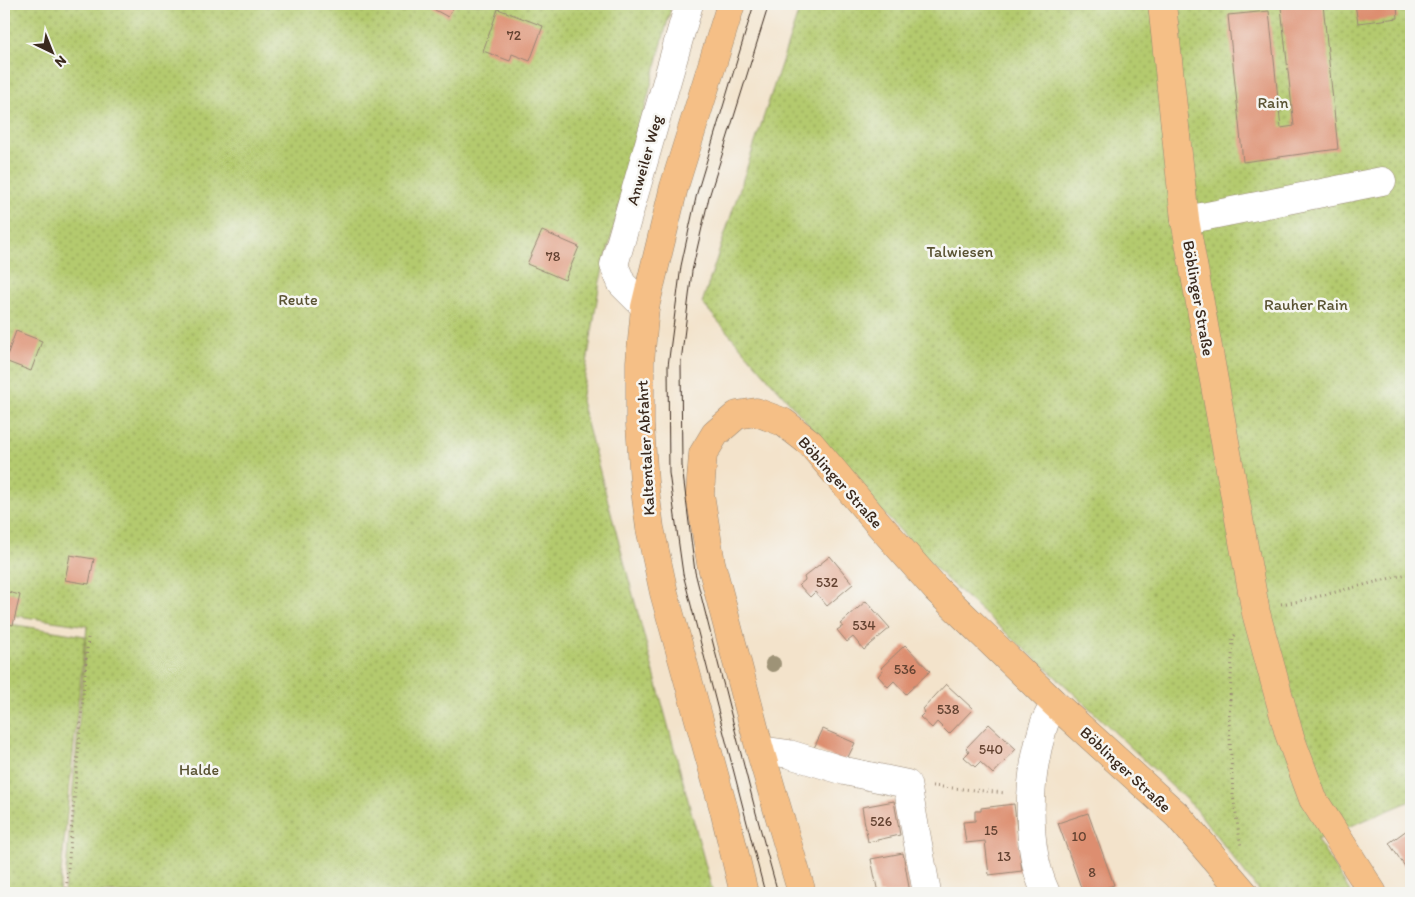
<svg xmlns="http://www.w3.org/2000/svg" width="1415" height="897" viewBox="0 0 1415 897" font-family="Itim,sans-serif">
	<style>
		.garden { fill: url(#garden-dots); stroke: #787a46 }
		.building { fill: #dd8e70 }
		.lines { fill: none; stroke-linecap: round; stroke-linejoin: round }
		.minor-casing { stroke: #978674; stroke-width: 29 }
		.major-casing { stroke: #978674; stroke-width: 29 }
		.path { stroke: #978674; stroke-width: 3; stroke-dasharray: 1 4; stroke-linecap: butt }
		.minor { stroke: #fff; stroke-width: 28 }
		.major { stroke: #f5bf86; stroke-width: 28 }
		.tram { stroke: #3b2a1e; stroke-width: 1 }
		.tree { fill: #9e9377 }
		.labels { text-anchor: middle; stroke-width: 5; stroke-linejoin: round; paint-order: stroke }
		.number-label { font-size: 14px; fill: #644332 }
		.park-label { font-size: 16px; fill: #595232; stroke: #f6f6f2 }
		.street-label { font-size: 16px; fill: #3b2a1e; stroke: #f6f6f2 }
	</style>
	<defs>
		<pattern id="garden-dots" width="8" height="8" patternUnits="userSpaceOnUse" patternTransform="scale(1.25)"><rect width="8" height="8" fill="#b4ca6e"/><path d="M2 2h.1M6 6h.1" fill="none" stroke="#94a45a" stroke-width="1.8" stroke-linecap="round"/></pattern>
	</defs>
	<rect width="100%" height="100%" fill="#f6f6f2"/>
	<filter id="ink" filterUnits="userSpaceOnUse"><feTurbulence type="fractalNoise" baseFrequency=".02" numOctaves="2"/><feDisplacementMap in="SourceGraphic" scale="10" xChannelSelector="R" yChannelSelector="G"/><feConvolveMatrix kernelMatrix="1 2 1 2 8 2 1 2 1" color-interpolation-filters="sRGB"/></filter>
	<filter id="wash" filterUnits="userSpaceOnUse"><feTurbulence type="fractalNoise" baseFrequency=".0096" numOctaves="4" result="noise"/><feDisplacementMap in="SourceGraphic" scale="20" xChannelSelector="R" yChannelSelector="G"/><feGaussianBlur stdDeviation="1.12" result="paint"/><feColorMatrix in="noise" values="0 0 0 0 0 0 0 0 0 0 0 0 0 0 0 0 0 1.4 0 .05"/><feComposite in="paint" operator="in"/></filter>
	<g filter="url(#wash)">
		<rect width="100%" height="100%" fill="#f3e3cb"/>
		<path class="garden" d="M7,4h665l-72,277 -19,120 132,492h-649l23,-267 -83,-12v-602z
			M801,4h610v797l-94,39 34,53h-91l-64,-84 -128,-121 -122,-109 -93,-98 -50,-63 -101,-115z
			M4,623l81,13 -26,257h-55z"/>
		<g id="blocks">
			<path class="building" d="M424,4h31l-7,13z
				M1312,4h11l15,145 -95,13 -15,-147 41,-4 12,117 13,-2 -13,-119z
				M1355,4h42l1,14 -40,5z
				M498,9l45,17 -13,35 -18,-7 -2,7 -27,-10z
				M542,231l37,16 -14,33 -38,-16z
				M16,331l26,10 -11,30 -26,-10z
				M70,555l24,4 -5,25 -24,-4z
				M830,556l23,28 -26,22 -12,-14 -5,5 -11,-12 6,-5 -1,-3z
				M4,591l16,4 -7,30 -9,-2z
				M866,601l24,27 -26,22 -11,-13 -6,5 -10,-12 6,-4 -3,-2z
				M905,645l25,26 -24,23 -12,-13 -6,6 -10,-11 5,-6 -2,-2z
				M946,684l27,25 -24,25 -12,-12 -5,6 -12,-11 5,-5 -2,-3z
				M989,724l27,25 -23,25 -13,-12 -5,5 -11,-10 5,-5 -3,-4z
				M823,729l32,14 -10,20 -31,-15z
				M894,801l6,34 -32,7 -6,-35z
				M1014,804l8,67 -33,4 -4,-34 -19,2 -3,-21 12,-1v-10h6v-3z
				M1088,813l26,72 -23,8h-8l-25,-70z
				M1411,827v42l-3,2 -19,-28z
				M903,853l7,40h-32l-7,-34z"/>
		</g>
	</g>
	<g filter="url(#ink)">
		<use href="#blocks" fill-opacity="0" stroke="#978674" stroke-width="1"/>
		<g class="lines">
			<defs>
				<path id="minor" d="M1185,220l22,-4 175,-35
					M645,307l-23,-23 -8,-19 75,-261
					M760,750l29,4 56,17 62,13 20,109
					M1046,893c-22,-47 -18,-116 -3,-165 2,-9 8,-17 12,-24"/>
				<path id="major" d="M731,4l-57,183 -29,120 -5,55v63l4,57 6,46 14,65 60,217 20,83
					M1162,4l23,216 71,393 33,121 24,65 60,94
					M802,893l-42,-143 -49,-187 -11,-69 3,-40 12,-20 22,-19 19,-3 27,10 27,21 66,78 60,68 119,115 123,112 66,77"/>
			</defs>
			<use href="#minor" class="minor-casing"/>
			<use href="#major" class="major-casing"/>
			<path class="path" d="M1281,604l19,-3 111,-28
				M1235,635l-2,2 -4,84 4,74 8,52
				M932,786l74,7
				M66,893l22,-255"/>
			<use href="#minor" class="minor"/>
			<use href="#major" class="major"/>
			<path class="tram" d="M754,4l-57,189 -16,73 -13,100 1,107 14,101 82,319
				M769,4l-60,193 -17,74 -11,91 1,104 13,106 61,241 22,80"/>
		</g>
		<circle class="tree" cx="773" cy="664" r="8"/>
	</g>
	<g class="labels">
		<g class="number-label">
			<text x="514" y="40">72</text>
			<text x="553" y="261">78</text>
			<text x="827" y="587">532</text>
			<text x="864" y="630">534</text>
			<text x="905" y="674">536</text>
			<text x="948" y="714">538</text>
			<text x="991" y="754">540</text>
			<text x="881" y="826">526</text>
			<text x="991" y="835">15</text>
			<text x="1079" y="841">10</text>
			<text x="1004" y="861">13</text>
			<text x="1092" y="877">8</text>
		</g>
		<g class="park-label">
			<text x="1273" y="108">Rain</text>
			<text x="960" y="257">Talwiesen</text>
			<text x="298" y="305">Reute</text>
			<text x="1306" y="310">Rauher Rain</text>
			<text x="199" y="775">Halde</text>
		</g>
		<g class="street-label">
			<text transform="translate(644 160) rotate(-74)" y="6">Anweiler Weg</text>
			<text transform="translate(1199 298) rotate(80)" y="6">Böblinger Straße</text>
			<text transform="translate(645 448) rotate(-93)" y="6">Kaltentaler Abfahrt</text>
			<text transform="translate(841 482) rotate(48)" y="6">Böblinger Straße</text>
			<text transform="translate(1126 769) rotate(43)" y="6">Böblinger Straße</text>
		</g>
	</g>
	<rect width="1415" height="897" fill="none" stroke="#f6f6f2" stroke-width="20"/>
	<g transform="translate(52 52) rotate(137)" stroke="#f6f6f2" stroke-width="4" paint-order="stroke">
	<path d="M0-4L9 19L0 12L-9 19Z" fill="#3b2a1e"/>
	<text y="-8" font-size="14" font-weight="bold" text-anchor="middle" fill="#3b2a1e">N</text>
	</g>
</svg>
